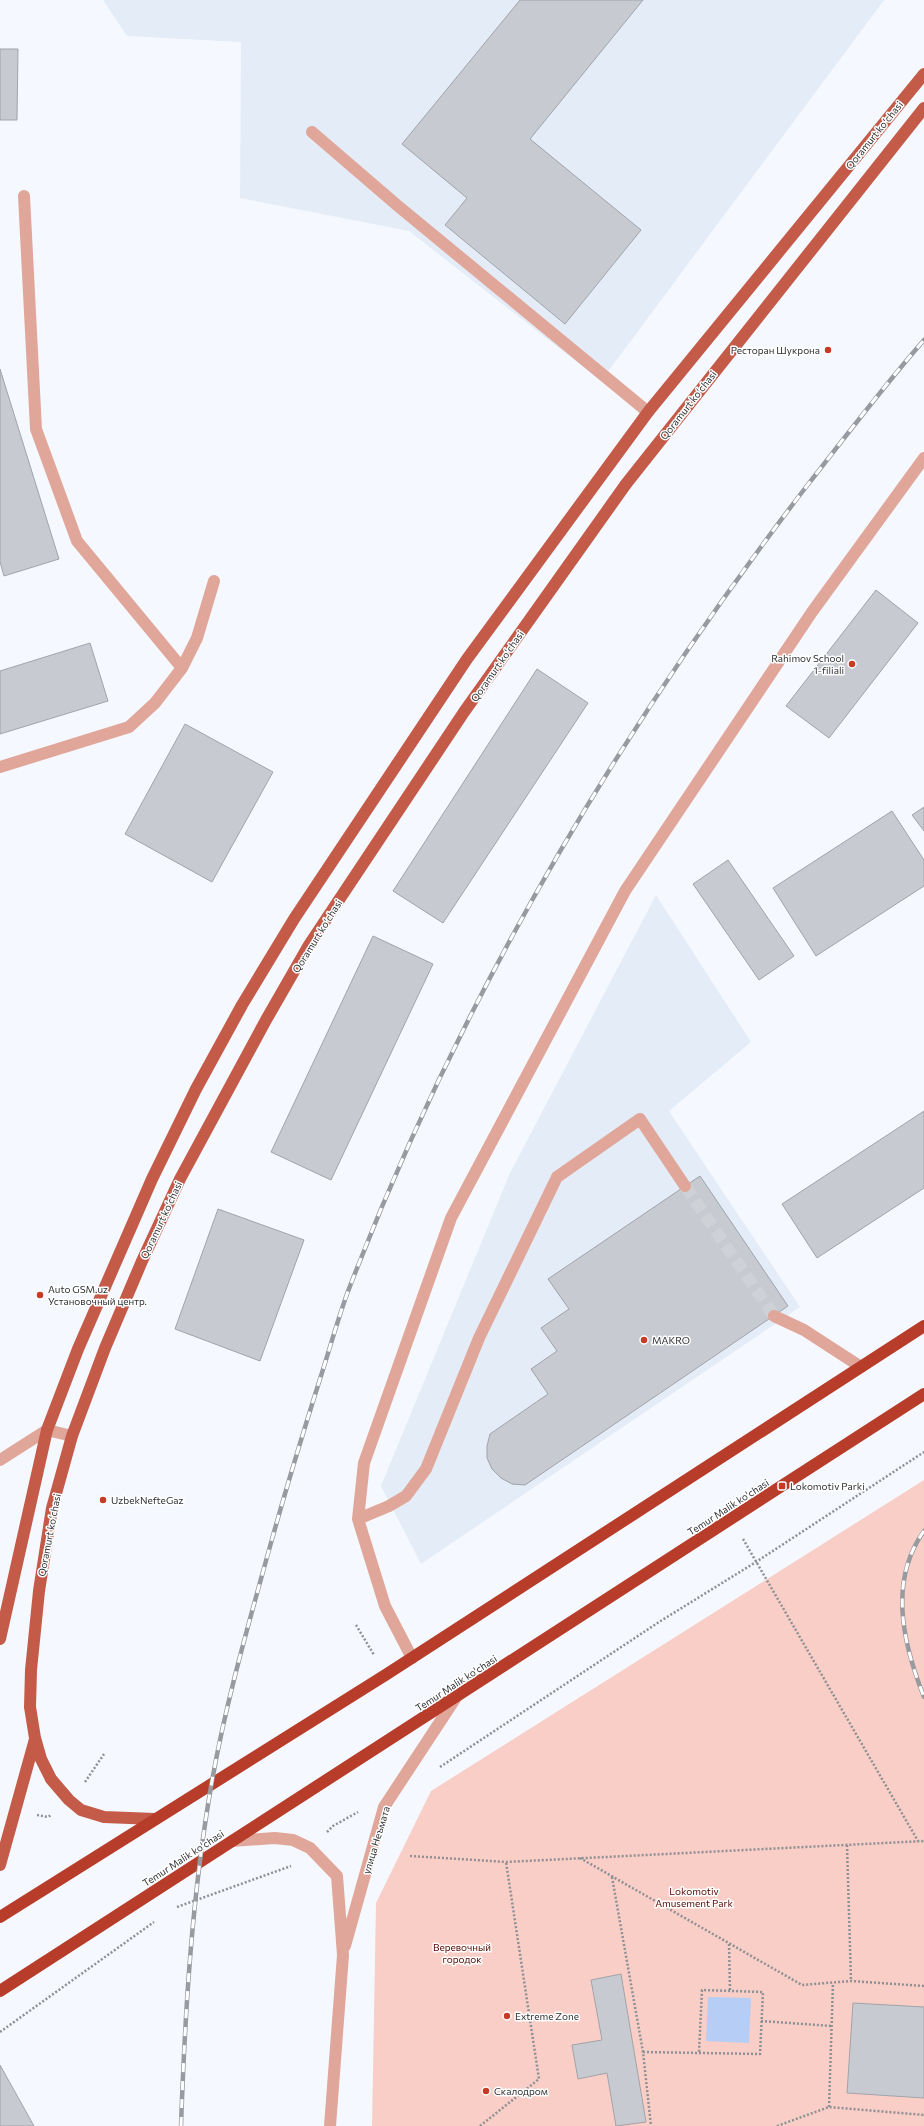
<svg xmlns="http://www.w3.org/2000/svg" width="924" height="2126" viewBox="0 0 924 2126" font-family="Commissioner,sans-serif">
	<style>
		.built { fill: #e4ecf8 }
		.green { fill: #f9cec6 }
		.water { fill: #b6cef6 }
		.building { fill: #c7cbd1; stroke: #a0a3a9 }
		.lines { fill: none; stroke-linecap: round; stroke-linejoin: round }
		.minor-tunnel { stroke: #ced1d6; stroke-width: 12; stroke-dasharray: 12 6; stroke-linecap: butt }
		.path { stroke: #8d9094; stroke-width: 2.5; stroke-dasharray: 2 2; stroke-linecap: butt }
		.minor { stroke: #e1a69a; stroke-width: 12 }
		.major { stroke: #c45b49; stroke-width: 12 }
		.highway { stroke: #b73c29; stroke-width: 12 }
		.rail-casing { stroke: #979a9e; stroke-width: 4.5 }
		.rail { stroke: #fff; stroke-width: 3; stroke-dasharray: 9; stroke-linecap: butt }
		.poi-dot { fill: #c73b26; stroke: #fff; stroke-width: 1.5 }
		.labels { text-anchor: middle; stroke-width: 3; stroke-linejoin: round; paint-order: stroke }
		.street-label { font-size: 10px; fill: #313234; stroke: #fff }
		.poi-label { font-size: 10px; fill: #313234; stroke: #fff; text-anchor: start }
		.park-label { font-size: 10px; fill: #530a02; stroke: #fff }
	</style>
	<rect width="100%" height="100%" fill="#f5f9ff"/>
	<path class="built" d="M103,0h781l-283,381 -192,-150 -169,-33 1,-156 -114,-6z
		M656,895l95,147 -82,69 131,196 -379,257 -40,-78 129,-313z"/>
	<path class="green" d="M924,1480v646h-552l4,-223 55,-112z"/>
	<path class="water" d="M708,1997l43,1 -2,45 -43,-2z"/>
	<path class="building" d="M520,0h123l-113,139 111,91 -76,94 -120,-99 22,-27 -65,-54z
		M0,49h18l-1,71h-17z
		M0,369l59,190 -55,17 -4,-14z
		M876,590l42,33 -89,115 -43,-32z
		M90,643l18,58 -108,33v-63z
		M537,669l51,34 -145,220 -50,-32z
		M185,724l88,48 -61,110 -87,-48z
		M924,807v24l-12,-16z
		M892,811l32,49v26l-108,70 -43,-68z
		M728,860l66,96 -35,24 -66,-96z
		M373,936l60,28 -102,216 -60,-28z
		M924,1111v77l-107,70 -35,-54z
		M700,1176l88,130 -263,179 -13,-1 -11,-6 -9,-9 -5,-11v-12l3,-12 58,-40 -17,-25 26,-18 -16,-23 28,-19 -21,-30z
		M218,1209l86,31 -44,121 -85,-32z
		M621,1974l25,148 -30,4 -9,-53 -29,6 -6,-34 30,-5 -11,-60z
		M853,2003l71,4v91l-77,-5z
		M0,2065l34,61h-34z"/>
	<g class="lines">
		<path class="minor-tunnel" d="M685,1186l89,130"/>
		<path class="path" d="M743,1539l175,302
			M356,1625l18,30
			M440,1767l219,-145 97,-60 168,-110
			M85,1782l19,-28
			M37,1815l11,2 3,-2
			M327,1832l6,-6 25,-14
			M847,1845l4,136
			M410,1856l96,6 418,-21
			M580,1858l222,127 49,-4 73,5
			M612,1877l31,175 8,74
			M177,1907l114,-41
			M729,1944l1,47
			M761,2021l71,5
			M0,2032l154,-110
			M643,2052l117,2 3,-62 -61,-2 -3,62
			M829,2107l4,-124
			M480,2126l59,-47 -33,-217
			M777,2126l52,-19 95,8"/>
		<path class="minor" d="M312,132l86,74 250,206
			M24,196l12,233 41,112 105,127
			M0,767l129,-40 26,-24 27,-35 15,-30 17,-57
			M774,1316l30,14 57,37
			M0,1460l47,-30 25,6
			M358,1519l31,-13 17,-10 20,-27 53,-131 78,-161 83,-58 45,67
			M412,1658l-27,-52 -27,-87 6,-56 87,-245 174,-327 187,-279 112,-154
			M232,1841l43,-3 18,2 17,8 27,28 6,79 -13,171
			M345,1946l39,-139 73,-111"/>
		<path class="major" d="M0,1639l47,-209 31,-81 74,-170 44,-90 46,-84 52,-86 173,-260 181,-247 276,-338
			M155,1819l-51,-2 -23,-7 -12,-10 -18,-21 -10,-20 -6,-21 -5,-31 1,-37 8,-79 13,-83 20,-72 33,-88 37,-87 38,-82 86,-159 43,-75 155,-233 162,-228 298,-376
			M0,1865l35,-126"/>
		<path class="highway" d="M0,1917l387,-243 537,-348
			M0,1991l924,-597"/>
		<defs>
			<path id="rail" d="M924,1531c-36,50 -21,113 0,166
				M181,2126c4,-115 11,-232 31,-345 14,-79 36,-155 57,-231 16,-58 33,-114 51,-171 9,-28 17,-57 27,-85 111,-291 270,-561 459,-807 39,-50 77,-100 118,-147"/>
		</defs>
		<use href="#rail" class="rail-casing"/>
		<use href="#rail" class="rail"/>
	</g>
	<g class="poi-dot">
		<circle cx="828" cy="350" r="4"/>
		<circle cx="852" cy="664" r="4"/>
		<circle cx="40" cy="1295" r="4"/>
		<circle cx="644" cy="1340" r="4"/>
		<rect x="778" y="1482" width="8" height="8" rx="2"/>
		<circle cx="103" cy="1500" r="4"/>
		<circle cx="507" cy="2016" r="4"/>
		<circle cx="486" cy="2091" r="4"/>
	</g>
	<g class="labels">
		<g class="street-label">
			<text transform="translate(874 135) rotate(-51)" y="4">Qoramurt koʻchasi</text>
			<text transform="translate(688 405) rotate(-52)" y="4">Qoramurt koʻchasi</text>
			<text transform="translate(497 666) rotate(-55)" y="4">Qoramurt koʻchasi</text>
			<text transform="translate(317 936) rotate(-58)" y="4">Qoramurt koʻchasi</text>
			<text transform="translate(161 1220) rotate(-65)" y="4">Qoramurt koʻchasi</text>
			<text transform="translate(728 1507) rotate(-33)" y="4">Temur Malik ko'chasi</text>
			<text transform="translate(49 1535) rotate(-79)" y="4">Qoramurt koʻchasi</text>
			<text transform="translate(456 1683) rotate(-33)" y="4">Temur Malik ko'chasi</text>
			<text transform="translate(376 1840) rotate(-73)" y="4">улица Неъмата</text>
			<text transform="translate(183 1858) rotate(-33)" y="4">Temur Malik ko'chasi</text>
		</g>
		<g class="poi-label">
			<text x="820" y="354" text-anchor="end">Ресторан Шукрона</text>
			<text x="844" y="662" text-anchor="end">Rahimov School<tspan x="844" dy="12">1-filiali</tspan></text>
			<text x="48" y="1293">Auto GSM.uz<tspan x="48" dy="12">Установочный центр.</tspan></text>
			<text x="652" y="1344">MAKRO</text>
			<text x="790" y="1490">Lokomotiv Parki</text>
			<text x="111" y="1504">UzbekNefteGaz</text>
			<text x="515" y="2020">Extreme Zone</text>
			<text x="494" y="2095">Скалодром</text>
		</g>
		<g class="park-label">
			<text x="694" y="1895">Lokomotiv<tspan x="694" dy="12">Amusement Park</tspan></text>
			<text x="462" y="1951">Веревочный<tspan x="462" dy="12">городок</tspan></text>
		</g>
	</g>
</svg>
